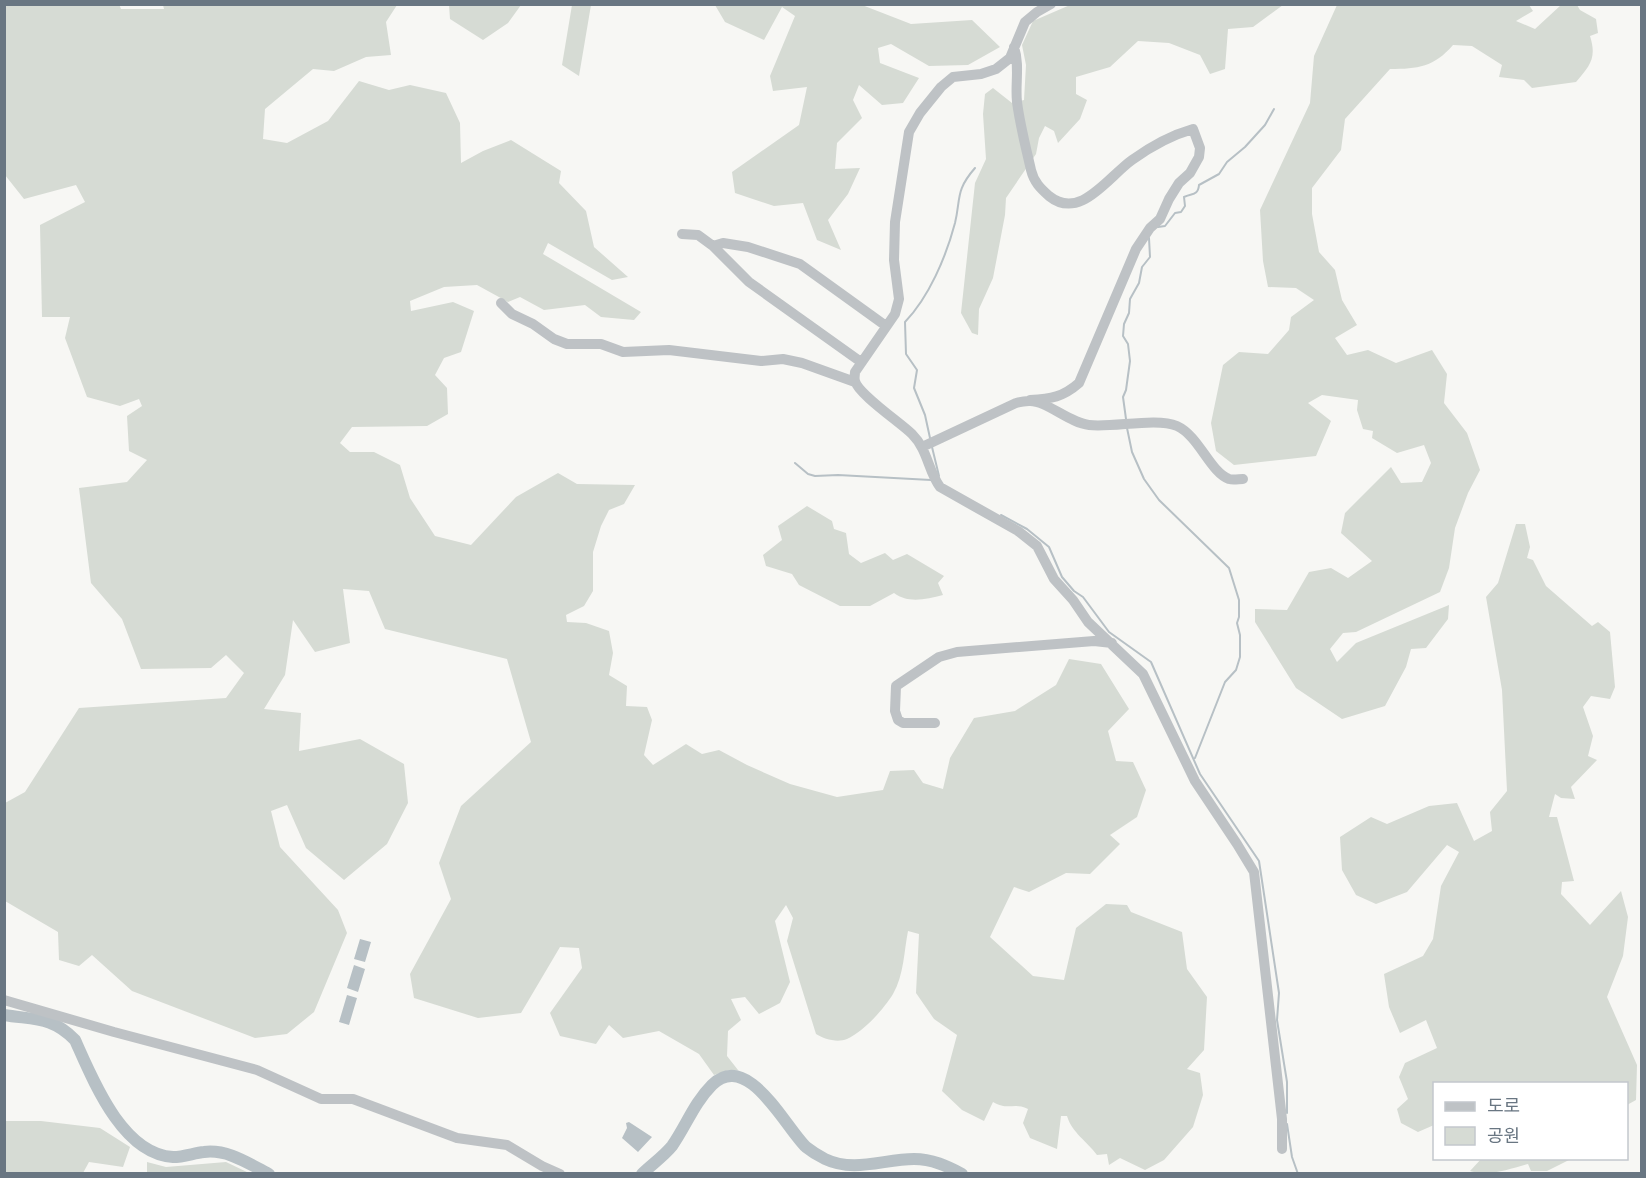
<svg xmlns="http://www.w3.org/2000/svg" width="1646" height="1178" viewBox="0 0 1646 1178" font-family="Figtree,'Noto Sans KR',sans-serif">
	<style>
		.green { fill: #d6dbd4 }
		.water { fill: #b7c0c5 }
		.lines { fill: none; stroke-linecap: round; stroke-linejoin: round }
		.stream { stroke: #b7c0c5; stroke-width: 2 }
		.river { stroke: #b7c0c5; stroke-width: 12 }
		.minor { stroke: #bec2c5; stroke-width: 10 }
	</style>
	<rect width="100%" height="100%" fill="#f7f7f4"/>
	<path class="green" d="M119,4l2,5h43l-1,-4h234l-11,17 5,33 -25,2 -32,14 -21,-2 -48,40 -2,30 24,4 41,-22 31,-40 30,9 21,-5 36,8 14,30 1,40 22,-12 28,-11 50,31 -2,12 27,28 8,36 34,30 -16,3 -64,-37 -5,11 98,58 -7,8 -33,-3 -16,-12 -41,5 -24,-13 -12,5 -31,-17 -33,2 -34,14 1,10 42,-9 21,9 -13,41 -17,6 -9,17 12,13 1,26 -21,12 -75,1 -12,16 10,9h24l26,13 10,33 25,38 36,9 45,-48 42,-24 19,11 58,1 -11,19 -15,6 -8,16 -8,26v39l-9,15 -18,9 1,7 19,1 23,8 4,22 -4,22 18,11 -1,20 21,1 5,13 -8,35 9,10 33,-21 16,10 17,-4 28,15 43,19 47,13 46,-7 7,-19 24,-1 9,13 20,6 7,-31 24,-40 41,-7 41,-26 13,-26 32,5 28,45 -21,22 8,30 17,1 13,28 -9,27 -27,18 10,9 -30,30 -24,-1 -37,19 -15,-5 -24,50 43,39 31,4 12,-52 30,-24 21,1 4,7 51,20 5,37 20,28 -3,53 -17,19 13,4 3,22 -10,32 -29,33 -19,10 -25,-12 -11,7 -2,-11 -10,1c-10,-14 -25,-22 -30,-39h-6l-4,33 -27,-11 -7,-15 5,-14c-15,-7 -19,2 -35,-7l-9,19 -22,-11 -20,-19 15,-56 -23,-16 -18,-26 3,-59 -11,-3c-4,20 -4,44 -15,63 -9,15 -30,38 -46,45 -10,4 -23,0 -31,-5l-29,-93 6,-23 -7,-13 -11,16 15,61 -10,21 -21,11 -14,-17 -14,2 10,21 -13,11 -1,25 11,14h-9l-15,5 -15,-21 -40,-23 -36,7 -14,-13 -13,19 -36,-8 -10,-23 32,-45 -3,-20 -19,-1 -39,66 -43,5 -64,-20 -4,-24 41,-75 -12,-36 22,-57 70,-64 -24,-83 -122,-30 -16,-38 -26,-2 7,54 -35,9 -22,-32 -8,55 -21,34 37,4 -2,38 61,-12 44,25 4,39 -21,41 -43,36 -38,-32 -19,-43 -16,6 9,36 58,63 9,23 -33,79 -27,22 -32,4 -123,-47 -40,-36 -13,11 -20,-6 -1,-28 -53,-31v-98l20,-11 54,-84 147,-10 18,-25 -18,-18 -15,13 -70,1 -19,-50 -31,-36 -12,-95 48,-6 20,-22 -18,-9 -2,-35 15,-10 -3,-7 -19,7 -33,-9 -22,-59 5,-21h-28l-2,-92 45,-23 -9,-17 -52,14 -19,-24v-170z
		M449,5v-1l72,1 -13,18 -25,17 -33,-21z
		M572,5h19l-12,71 -17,-11z
		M715,5h147l49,19 61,-4 28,27 -32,18 -39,1 -38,-22 -13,4 2,15 39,15 -16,25 -21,2 -23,-20 -6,15 9,18 -25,25 -2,26 25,-1 -12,26 -20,26 13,30 -24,-10 -14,-37 -29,3 -39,-13 -3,-21 67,-47 8,-38 -34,4 -3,-15 25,-60 -13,-9 -18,33 -39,-18z
		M1070,5h213l-30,22 -25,2 -3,40 -15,5 -10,-19 -31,-12 -31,-2 -28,26 -34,10v17l11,6 -7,19 -22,24 -4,-12 -9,-5 -6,12 -3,16 -30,44 -1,17 -12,63 -14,31 -1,26 -6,-2 -11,-20 14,-130 11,-24 -3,-45 2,-20 8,-6 19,15 12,-3 2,-35 -4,-20 11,-24z
		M1337,5h192l4,6 -17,10 19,8 26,-24h16l3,5 16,9 2,14 -8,3c7,22 0,30 -14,46l-44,6 -8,-8 -25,-3 3,-12 -30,-19 -19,-1c-19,22 -35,24 -63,24l-45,50 -4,31 -29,38v26l7,38 16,18 7,30 15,25 -22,13 12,17 21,-5 28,13 36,-13 15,24 -3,29 23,30 13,37 -12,23 -13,35 -6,40 -9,24 -84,40 -13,1 -13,16 7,13 19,-19 93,-38 -1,14 -22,29 -15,1 -5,18 -21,39 -43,13 -46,-31 -41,-66v-13l32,1 22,-38 22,-4 17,10 24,-17 -31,-28 4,-20 46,-46 10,16 21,-1 9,-19 -7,-18 -27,8 -25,-15 1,-7 -10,-2 -6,-19 1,-10 -36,-5 -14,8 23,18 -15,35 -82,9 -18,-14 -5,-28 12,-58 16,-13 29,2 21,-24 2,-13 23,-17 -18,-12 -28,-1 -5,-26 -3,-51 50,-107 4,-47z
		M807,506l25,15 2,8 12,4 3,21 12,9 24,-10 8,7 14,-6 37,22 -6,7 5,12c-17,4 -34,9 -49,-2l-24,13h-30l-41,-21 -7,-11 -26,-8 -3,-11 19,-15 -4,-14z
		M1516,524h9l5,23 -3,11 6,2 13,26 46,40 6,-4 12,10 5,55 -5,12 -19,-3 -8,11 10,29 -5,20 9,4 -26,27 4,12 -14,-1 -6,-4 -6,23h8l17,64 -12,1 -1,12 29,31 31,-34 7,26 -5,39 -16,41 30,68 -1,35 -9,5 -1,-21h-192v41l-16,7 -17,-9 -4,-14 11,-10 -9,-22 6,-14 32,-15 -11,-28 -26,13 -11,-26 -5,-33 39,-18 10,-17 8,-53 18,-34 -12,-7 -40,47 -31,12 -20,-9 -14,-25 -2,-33 31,-20 16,7 42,-18 28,-3 17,38 18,-10 -2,-19 17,-21 -5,-101 -16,-93 12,-14z
		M5,1121h36l59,7 30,19 -7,20 -34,-5 -6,11h-78z
		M1482,1158h89v1l-24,12h-16l-3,-7c-19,5 -38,13 -58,7z
		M147,1162l19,5 60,-5 23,11h-102z"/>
	<path class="water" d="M360,939l11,3 -6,20 -11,-3z
		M354,965l11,4 -7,23 -11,-4z
		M347,995l10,3 -8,27 -10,-3z
		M629,1122l23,15 -14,15 -16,-14 5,-10 -1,-5z"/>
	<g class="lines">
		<path class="stream" d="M1158,227l7,-1 10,-13 6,-1 4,-6 -1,-9c8,-4 14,-1 15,-12l20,-11 8,-12 18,-15 20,-22 9,-16
			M1126,419l-3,-22 3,-7 4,-29 -2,-17 -5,-8 1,-12 5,-11 1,-14 9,-16 3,-16 8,-10 -1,-19
			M1127,428l5,24 12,27 15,21 70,68 10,32v17l-2,6 3,12v22l-4,13 -11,12 -30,76
			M930,438l-5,-23 -11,-27 3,-18 -11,-16 -1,-32c24,-25 41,-65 50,-99 6,-25 0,-32 20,-55
			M932,447l7,29
			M795,463l13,11 7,2 23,-1 93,5
			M1001,515l26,14 22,18 13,30 12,14 9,6 26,35 42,30 49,112 59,87 20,132 -2,27 10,62v31
			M1287,1124l5,33 6,17"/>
		<path class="river" d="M4,1015c30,5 48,1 71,25 18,40 47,114 98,117 11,0 21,-4 31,-5 24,-3 45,12 65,22
			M642,1174c9,-9 22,-18 30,-28 14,-20 22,-43 40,-61 36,-35 73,42 94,62 5,4 13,9 19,12 29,14 59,0 89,0 18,0 33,7 48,15"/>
		<path class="minor" d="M1051,4l-14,8 -12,10 -15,36 -14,11 -15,5 -28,3 -12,10 -21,26 -11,19 -14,90 -1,38 5,39 -4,15 -40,58c0,3 -1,6 0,9 3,13 46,42 57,53 16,16 16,37 28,53l78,44 19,15 17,33 19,21 15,22 55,52 52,107 42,63 17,28 28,247v30
			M1014,47c6,18 1,37 3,55 3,23 9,46 14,68 3,12 9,18 18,26 31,25 58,-18 83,-36 18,-13 40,-25 61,-31l7,19 -1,9 -9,16 -11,10 -10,16 -9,20 -10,9 -14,21 -57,134c-16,14 -28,16 -49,17
			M682,234l16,1 15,11 36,36 112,80
			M713,246l10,-3 25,4 52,17 86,62
			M501,303l11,11 21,10 21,15 13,5h34l22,8 46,-2 92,11 22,-2 19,4 53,19
			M922,447l94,-44c4,-1 9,-2 13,-2 17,-1 40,22 60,24 24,3 67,-8 88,1 22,10 33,46 52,53 4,1 10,0 14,0
			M935,723h-32l-5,-3 -3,-9 1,-25 43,-29 18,-5 137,-11 18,2
			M4,1000l110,32 143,38 64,29h32l104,39 50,7 35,21 18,8"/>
	</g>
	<rect width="1646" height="1178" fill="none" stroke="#697682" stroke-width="12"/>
	<rect x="1433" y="1082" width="195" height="78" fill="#ffffff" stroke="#c3c8cd" stroke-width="1.5"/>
	<rect x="1445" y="1102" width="30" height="9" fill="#bec2c5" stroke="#c3c8cd" stroke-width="1.5"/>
	<text x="1487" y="1112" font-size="18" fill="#697682">도로</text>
	<rect x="1445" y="1127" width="30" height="18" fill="#d6dbd4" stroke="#c3c8cd" stroke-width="1.5"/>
	<text x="1487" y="1142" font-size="18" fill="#697682">공원</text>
</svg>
